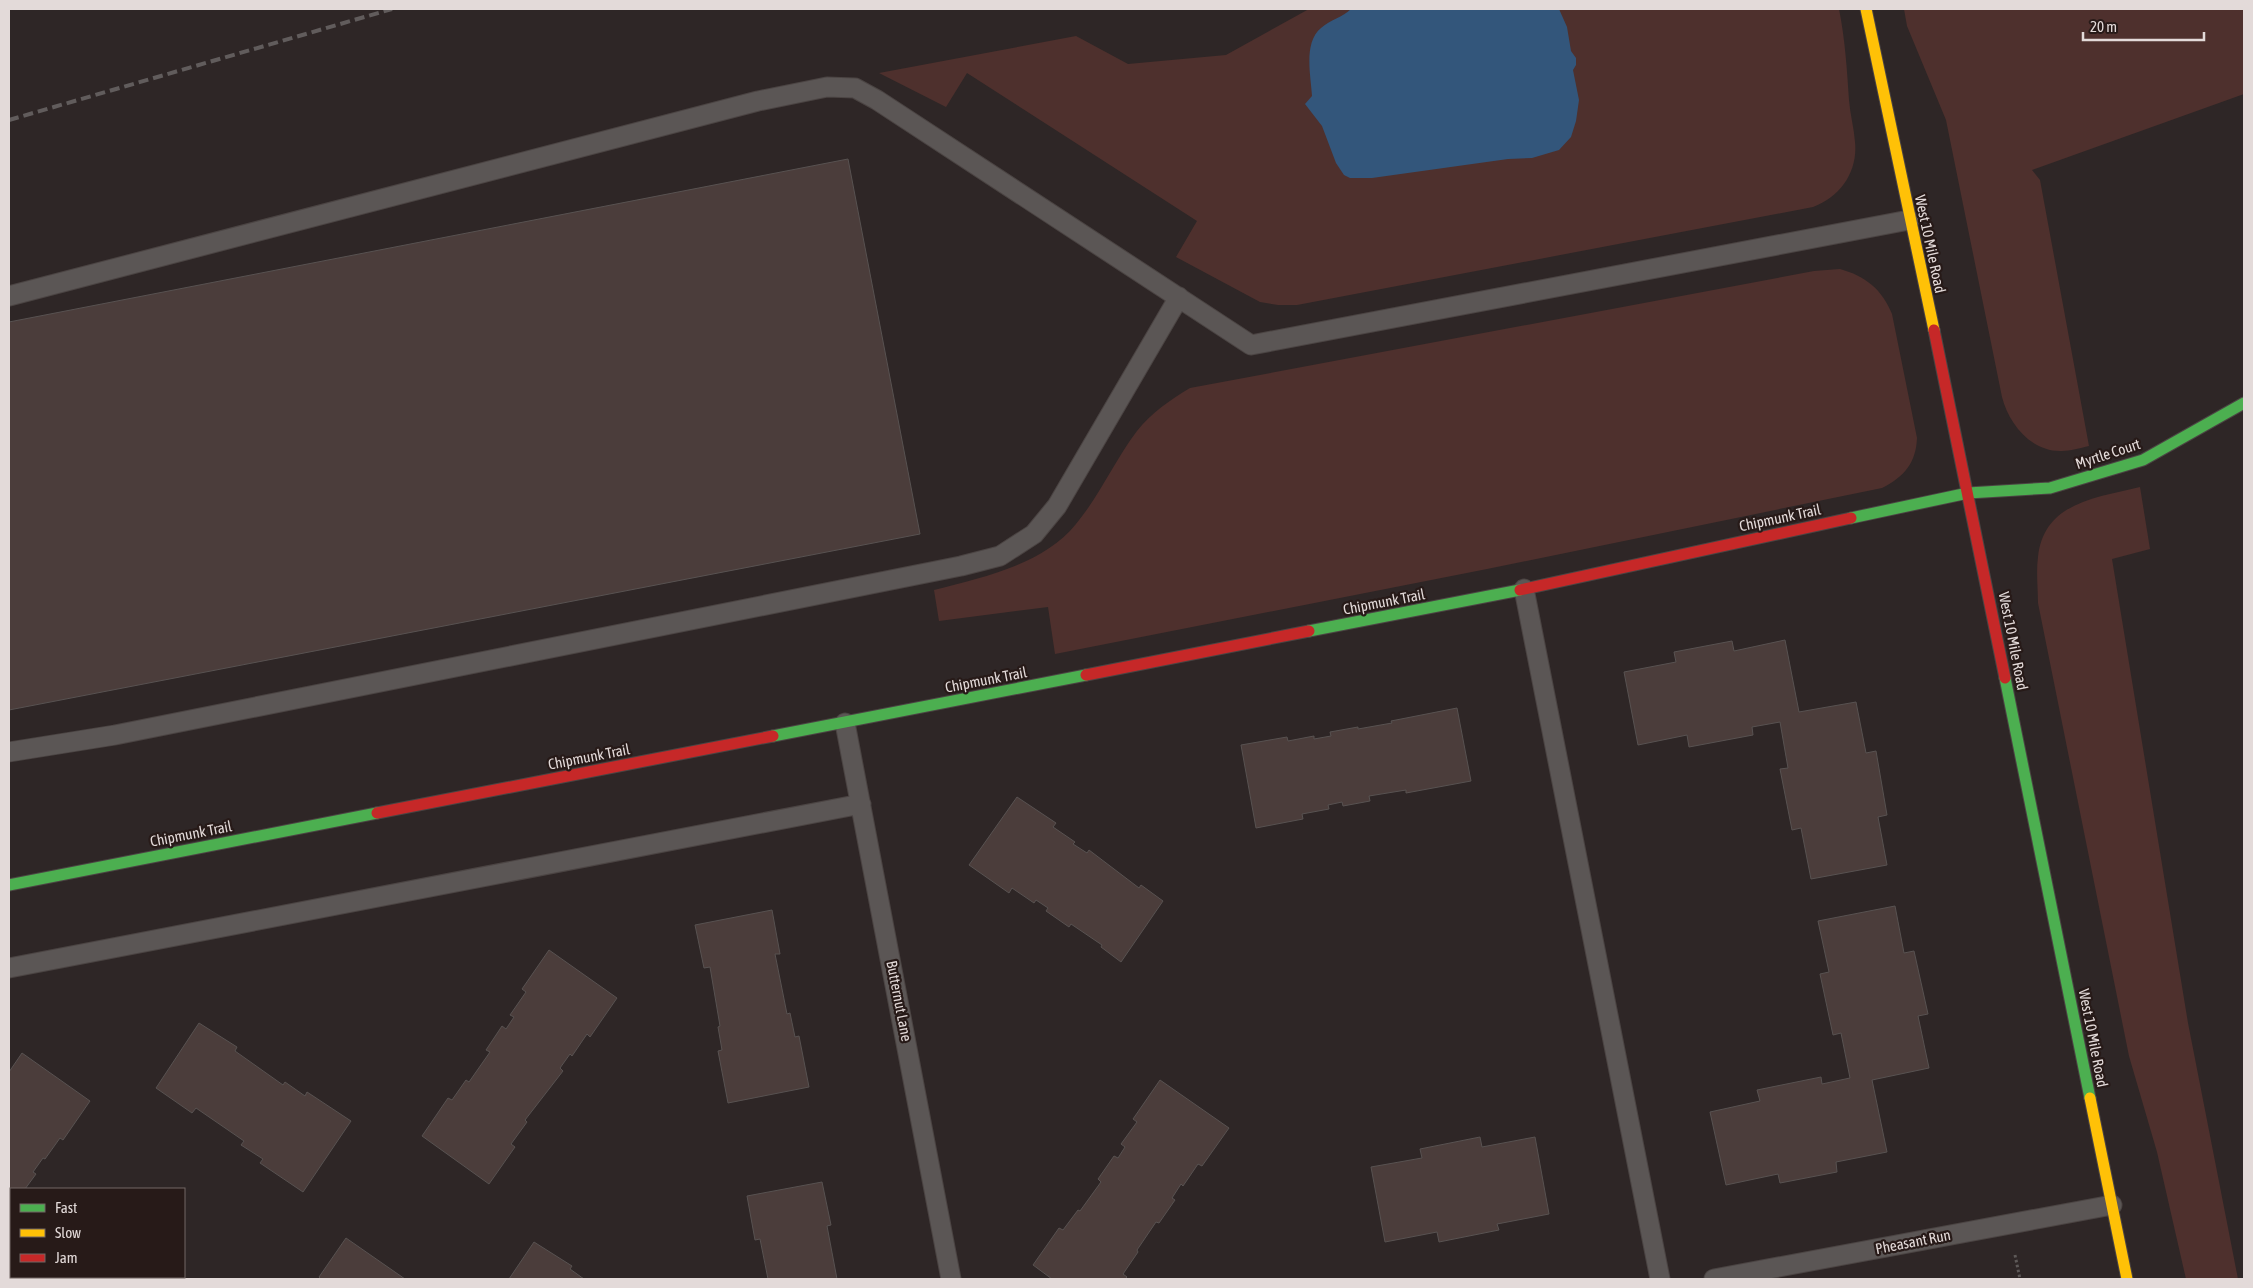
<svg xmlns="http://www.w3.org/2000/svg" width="2253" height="1288" viewBox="0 0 2253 1288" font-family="'Asap Condensed',sans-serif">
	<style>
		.green { fill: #4e302d }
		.water { fill: #33567b }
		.building { fill: #4b3d3b; stroke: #585251 }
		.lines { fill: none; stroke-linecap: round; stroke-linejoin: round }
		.lane-casing { stroke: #4b4443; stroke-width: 21 }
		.fast-casing { stroke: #4b4443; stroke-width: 13 }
		.slow-casing { stroke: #4b4443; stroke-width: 13 }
		.jam-casing { stroke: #4b4443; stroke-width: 13 }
		.path { stroke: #5e5958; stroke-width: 3; stroke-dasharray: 2.5 2.5; stroke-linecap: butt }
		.lane { stroke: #5b5655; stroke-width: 19 }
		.fast { stroke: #4caf50; stroke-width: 11 }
		.slow { stroke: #ffc107; stroke-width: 11 }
		.jam { stroke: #c62828; stroke-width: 11 }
		.rail { stroke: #615c5c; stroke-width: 4; stroke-dasharray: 10 5; stroke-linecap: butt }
		.labels { text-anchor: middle; stroke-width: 4.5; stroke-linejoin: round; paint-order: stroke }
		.street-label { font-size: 15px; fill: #e3dad9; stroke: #271a18 }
	</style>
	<rect width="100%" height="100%" fill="#2e2626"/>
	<path class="green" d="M1309,9h530c6,30 8,60 10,91 1,14 5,28 6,42 3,29 -14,55 -42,65l-516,98h-19l-18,-3 -84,-45 21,-36 -230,-148 -21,34 -67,-34 197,-37 52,28 98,-9z
		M1904,9h340v85l-212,76 8,10 49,266c-9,2 -19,5 -27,5 -31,1 -53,-27 -60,-54l-56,-277 -39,-94z
		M1840,269c25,7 42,20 52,45l25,124c-1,25 -13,39 -35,50l-395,81 -432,85 -7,-47 -109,14 -5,-31c49,-13 109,-25 142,-66 24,-29 39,-64 61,-93 14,-18 33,-31 53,-43l624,-117z
		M2140,487l10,62 -38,10 76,464 50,256h-52l-29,-127 -28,-96 -91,-453c0,-15 -2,-31 0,-46 6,-55 58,-59 102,-70z"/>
	<path class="water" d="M1351,9h208l8,18 4,24 5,7v7l-3,5 6,30 -3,21 -5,16 -12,13 -27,8 -24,1 -136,19h-22l-6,-3 -8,-12 -14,-37 -17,-22 7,-8c-1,-20 -9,-53 9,-68 9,-8 22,-11 30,-19z"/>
	<path class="building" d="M848,159l72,375 -911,176v-388z
		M1785,640l14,72 57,-10 10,51 10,-2 11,64 -9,2 9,48 -76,14 -10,-51 -9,2 -12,-61 8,-1 -8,-46 -28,5 1,8 -64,12 -2,-12 -49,10 -14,-73 52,-10 -2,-10 58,-11 2,10z
		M1457,708l14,73 -65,12v-3l-37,6 1,5 -27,5 -1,-4 -14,3 1,4 -27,5 1,5 -47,9 -15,-83 46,-8 1,4 26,-5v3l17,-3 -1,-4 28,-5v2l34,-6 -1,-2z
		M1017,797l39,26 -3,4 22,15 -2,2 14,9 2,-3 50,38 2,-3 22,16 -42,61 -20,-15 1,-2 -31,-21 -2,3 -23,-16 2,-3 -12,-8 -2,3 -22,-15 -3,5 -40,-28z
		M1895,906l9,47 10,-2 14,63 -10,2 11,52 -57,12 15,72 -51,10 1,10 -57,11 -2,-9 -52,11 -16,-73 50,-11 -3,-11 64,-13 1,7 28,-6 -9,-45 -8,2 -13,-61 9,-2 -11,-51z
		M772,910l8,44h-5l12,60 3,-1 5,24 4,-1 10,51 -81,16 -10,-52 4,-1 -4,-23 2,-1 -10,-59 -6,1 -9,-43z
		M549,950l68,48 -27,39 -3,-3 -15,22 -2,-2 -10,14 3,3 -38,49 2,2 -16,22 4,3 -26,37 -67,-48 26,-38 4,2 14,-20 3,2 21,-30 -4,-2 16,-24 4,3 8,-12 -4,-2 16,-23 -4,-3z
		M199,1023l38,24 -2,4 48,34 2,-3 20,14 2,-4 44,29 -48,71 -43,-29 3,-4 -22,-14 3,-4 -48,-33 -4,5 -36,-25z
		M22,1053l68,48 -27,39 -3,-2 -15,21 -2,-1 -10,14 3,2 -11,15h-14v15l-2,4v-136z
		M1160,1080l69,48 -27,38 -4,-2 -15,22 -2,-2 -9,14 3,2 -16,23 -3,-1 -19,28 1,2 -15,22 4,3 -2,2h-73l-19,-14 26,-37 4,2 15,-20 2,1 21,-29 -3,-3 16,-23 4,2 7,-11 -4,-3 16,-22 -4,-3z
		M1480,1137l2,10 53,-10 14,77 -52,10 2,6 -60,12 -2,-10 -52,10 -14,-75 51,-9 -2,-9z
		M822,1182l9,43 -4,1 10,53h-69l-8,-40 -5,1 -8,-44z
		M346,1238l59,41h-84l-2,-2z
		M534,1242l38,24 -2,3 14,10h-75z"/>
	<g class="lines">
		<defs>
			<path id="lane" d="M9,296l749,-195 69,-14 28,1 22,12 374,245 658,-125
				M1524,589l136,690
				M845,723l106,556
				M9,752l106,-17 846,-169 39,-10 34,-22 23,-28 122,-209
				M9,968l852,-164
				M1714,1279l398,-74"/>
			<path id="fast" d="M1851,518l117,-25 82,-5 93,-28 101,-57
				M1309,631l211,-41
				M2005,678l85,420
				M773,736l313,-61
				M9,885l368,-72"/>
			<path id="slow" d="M1866,9l68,321
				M2090,1098l37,181"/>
			<path id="jam" d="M1934,330l71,348
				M1520,590l331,-72
				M1086,675l223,-44
				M377,813l396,-77"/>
		</defs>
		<use href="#lane" class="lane-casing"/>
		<use href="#fast" class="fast-casing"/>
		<use href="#slow" class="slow-casing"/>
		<use href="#jam" class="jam-casing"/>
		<path class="path" d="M2015,1255l5,24"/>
		<use href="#lane" class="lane"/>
		<use href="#fast" class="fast"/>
		<use href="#slow" class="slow"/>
		<use href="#jam" class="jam"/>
		<path class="rail" d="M9,120l383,-111"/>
	</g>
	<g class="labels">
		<g class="street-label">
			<text transform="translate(1930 244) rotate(78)" y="5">West 10 Mile Road</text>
			<text transform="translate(2108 454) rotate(-18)" y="5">Myrtle Court</text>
			<text transform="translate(1780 518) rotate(-12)" y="5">Chipmunk Trail</text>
			<text transform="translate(1384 602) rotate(-11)" y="5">Chipmunk Trail</text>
			<text transform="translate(2013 641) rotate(79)" y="5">West 10 Mile Road</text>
			<text transform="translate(986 680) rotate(-11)" y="5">Chipmunk Trail</text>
			<text transform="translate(589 757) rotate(-11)" y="5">Chipmunk Trail</text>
			<text transform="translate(191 834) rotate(-11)" y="5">Chipmunk Trail</text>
			<text transform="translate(899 1001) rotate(79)" y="5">Butternut Lane</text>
			<text transform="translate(2093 1038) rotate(79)" y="5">West 10 Mile Road</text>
			<text transform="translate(1913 1242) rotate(-11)" y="5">Pheasant Run</text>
		</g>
	</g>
	<rect width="2253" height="1288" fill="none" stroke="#e3dad9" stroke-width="20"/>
	<rect x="10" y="1188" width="175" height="90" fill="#271a18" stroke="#726765"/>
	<rect x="20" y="1204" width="25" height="8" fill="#4caf50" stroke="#726765"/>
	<text x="55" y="1213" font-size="15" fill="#e3dad9">Fast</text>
	<rect x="20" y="1229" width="25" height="8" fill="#ffc107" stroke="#726765"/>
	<text x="55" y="1238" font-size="15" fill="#e3dad9">Slow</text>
	<rect x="20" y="1254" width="25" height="8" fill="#c62828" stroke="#726765"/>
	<text x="55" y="1263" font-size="15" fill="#e3dad9">Jam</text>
	<path d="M2083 32v8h121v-8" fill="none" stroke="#e3dad9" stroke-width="2.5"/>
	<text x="2090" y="32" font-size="15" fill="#e3dad9" stroke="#271a18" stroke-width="4" paint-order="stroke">20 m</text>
</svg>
